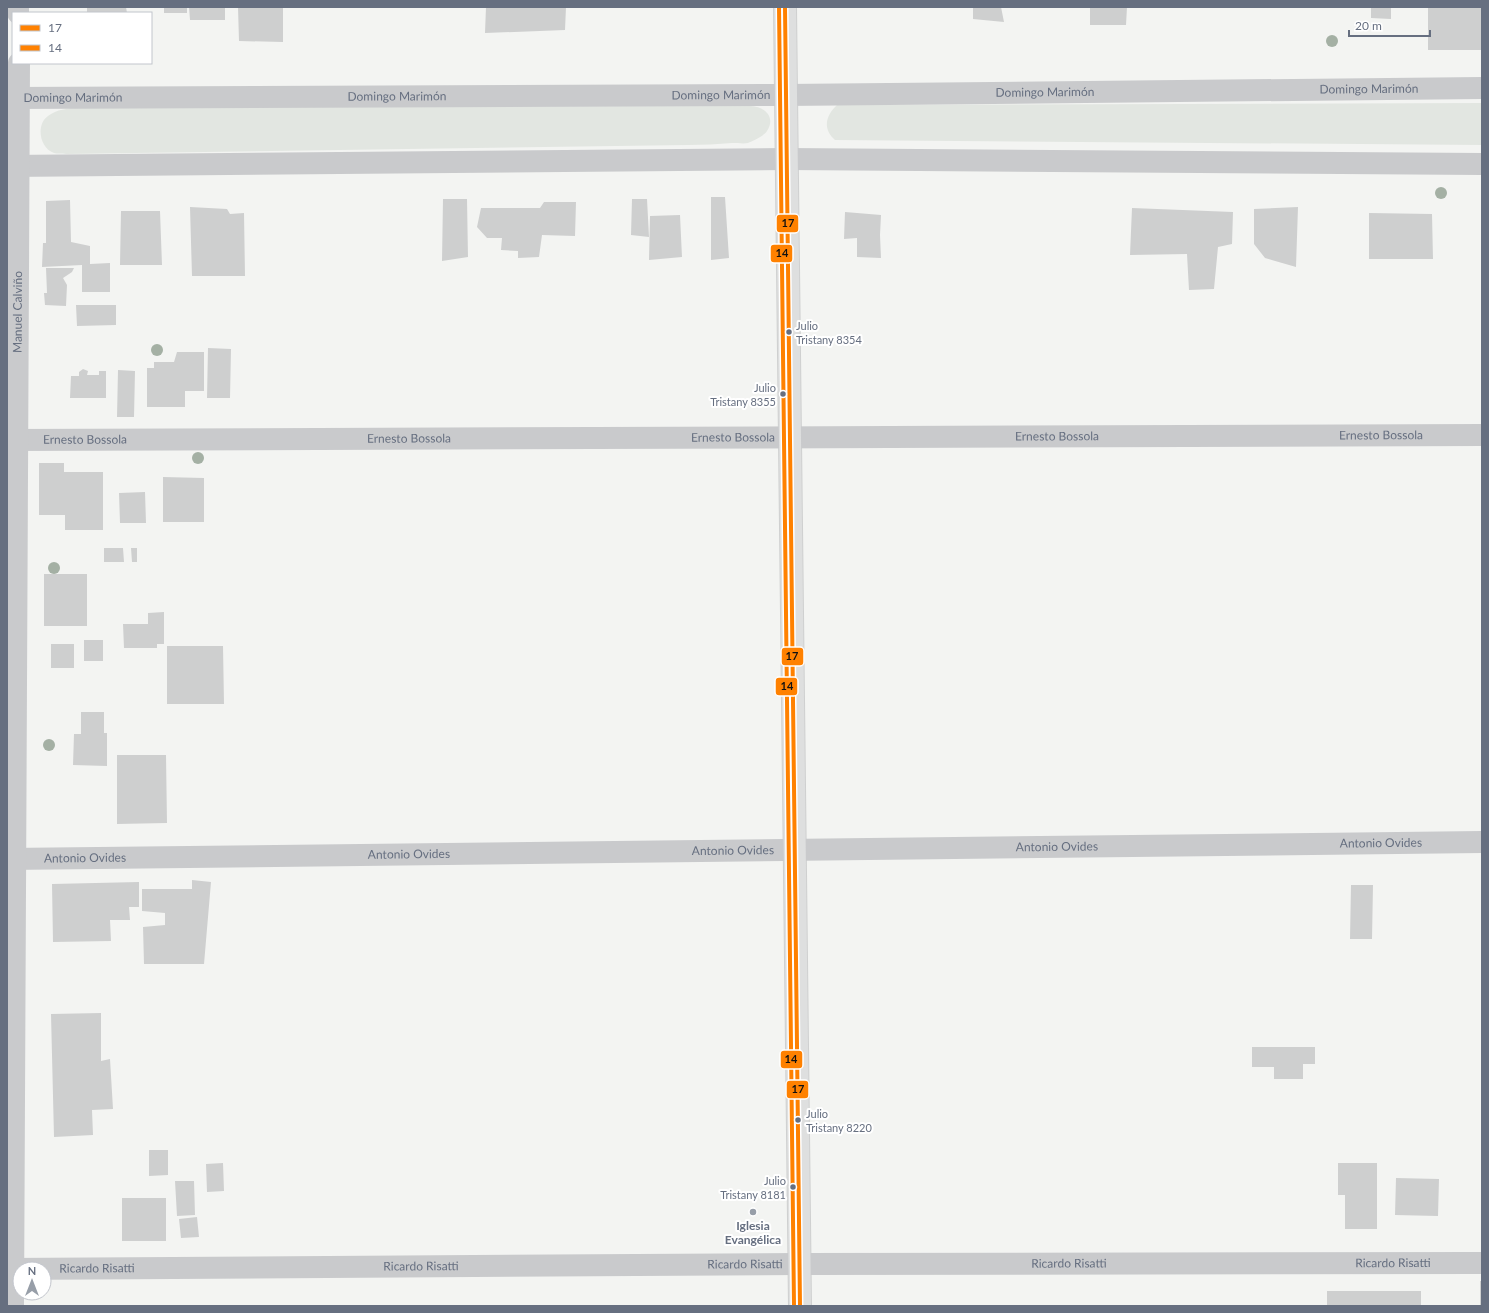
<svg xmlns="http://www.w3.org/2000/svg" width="1489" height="1313" viewBox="0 0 1489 1313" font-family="Lato,sans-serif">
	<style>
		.green { fill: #e2e6e1 }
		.building { fill: #cecfcf }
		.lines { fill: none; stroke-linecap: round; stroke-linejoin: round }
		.secondary-casing { stroke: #cfd0d0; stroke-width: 24 }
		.street { stroke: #c9cacc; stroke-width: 22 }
		.secondary { stroke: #dedfdf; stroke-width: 22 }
		.bus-1-casing { stroke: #fff; stroke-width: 7 }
		.bus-2-casing { stroke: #fff; stroke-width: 7 }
		.bus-1 { stroke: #ff8100; stroke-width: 4 }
		.bus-2 { stroke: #ff8100; stroke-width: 4 }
		.tree { fill: #a4b0a4 }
		.bus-dot { fill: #666f80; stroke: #fff; stroke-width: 1.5 }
		.poi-dot { fill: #979ea8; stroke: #fff; stroke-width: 1.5 }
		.labels { text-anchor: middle; stroke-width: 4; stroke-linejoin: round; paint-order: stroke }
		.bus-label { font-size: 11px; fill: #666f80; stroke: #fff; text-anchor: start }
		.street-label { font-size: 12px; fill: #666f80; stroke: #fff }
		.poi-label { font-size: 12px; font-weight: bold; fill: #666f80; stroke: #fff }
		.line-badge { stroke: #fff; stroke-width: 1.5 }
		.pale-badge-label { font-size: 11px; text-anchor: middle; font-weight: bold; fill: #111 }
	</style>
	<rect width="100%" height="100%" fill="#f3f4f2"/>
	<path class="green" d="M1482,103v42l-647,-5c-13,-11 -9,-25 2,-35z
		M751,106c14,1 25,11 16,25 -3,5 -14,10 -19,12 -4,1 -11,0 -16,0 -14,1 -29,2 -44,2l-622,9c-4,-1 -9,0 -12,-1 -15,-5 -18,-29 -6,-37 9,-7 19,-7 30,-9z"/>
	<path class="building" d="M87,7h39l1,6h-40z
		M164,7h23v6h-23z
		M189,7h36v13h-35z
		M238,7h45v35l-44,-1z
		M486,7h80l-1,23 -80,3z
		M973,7h28l3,15 -31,-3z
		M1090,7h37l-1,18h-36z
		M1371,7h20v12l-20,-1z
		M1428,7h54v43h-54z
		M711,197h14l4,61 -18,2z
		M443,199h24l1,58 -26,4z
		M632,199h15l2,38 -18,-2z
		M70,200l1,42 19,4v18l20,-1v29h-28v-27l-40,2 1,-24h3v-42z
		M544,202h32l-1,34 -33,-1 -3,22 -21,1v-7l-17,-1 1,-12h-15l-10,-11 4,-19h59z
		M190,207l37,2 3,5 14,-1 1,63h-53z
		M1298,207l-2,60 -31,-9 -11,-14v-35z
		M1132,208l101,4 -1,32 -14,3 -4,42 -25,1 -2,-36 -57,1z
		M121,211h39l2,54h-42z
		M845,212l36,3 -1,20 1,23 -24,-1v-19l-13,1z
		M1369,213l63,1 1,45h-64z
		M680,215l2,42 -33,3 1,-44z
		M46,268h28l-2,4 -9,6 4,7 -1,21 -21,-1 -1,-12h3z
		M76,305h40v20l-39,1z
		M208,348l23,1 -1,49h-23z
		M177,352h27v39h-19v16h-38v-39h7v-6h20z
		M83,369l5,2 -1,4h12v-4h7v27h-36l1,-22h8v-4z
		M118,370l17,1 -1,46h-17z
		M39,463h25v9h39v58h-38v-15h-26z
		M163,477l41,1v44h-41z
		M145,492l1,31h-26l-1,-30z
		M104,548h19l1,14h-20z
		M131,548h6v14h-5z
		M44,574h43v52h-43z
		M164,612v32h-7v4h-33l-1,-24h25v-11z
		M84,640h19v21h-19z
		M51,644h23v24h-23z
		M167,646h56l1,58h-57z
		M81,712h23v21h3v33l-34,-1 1,-31h7z
		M117,755h49l1,68 -50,1z
		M192,880l19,2 -7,82h-60l-1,-37 22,-2v-12l-23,-2v-22h50z
		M139,882v25h-10l1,13h-20l1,21 -58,1 -1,-58z
		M1351,885h22l-1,54h-22z
		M101,1013v48l9,-2 3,50 -21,1 1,25 -39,2 -3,-123z
		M1252,1047h63v17h-12v15h-29v-12h-22z
		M149,1150h19v25l-19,1z
		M223,1163l1,28 -17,1 -1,-28z
		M1338,1163h39v66h-32v-34h-7z
		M1396,1178l43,1 -1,37 -43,-1z
		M175,1181h19l1,34 -18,1z
		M122,1198h44v43h-44z
		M197,1217l2,20 -18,1 -2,-19z
		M1480,1281h2v25h-2z
		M1327,1291h94v15h-94z"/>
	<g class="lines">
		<defs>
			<path id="secondary" d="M785,7l15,1299"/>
		</defs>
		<use href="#secondary" class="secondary-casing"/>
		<g class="street">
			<path d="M18,7v6"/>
			<path id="s1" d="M7,98l778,-3 697,-7"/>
			<path d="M7,166l779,-7 696,5"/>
			<path id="s2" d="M7,440l1475,-5"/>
			<path id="s3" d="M7,859l1475,-17"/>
			<path id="s4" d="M7,1269l792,-5 683,-1"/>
			<path id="s5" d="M13,1306l6,-1243"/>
		</g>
		<use href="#secondary" class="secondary"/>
		<defs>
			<path id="bus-1" d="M785,7l15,1299"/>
			<path id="bus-2" d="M779,7l15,1299"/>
		</defs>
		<use href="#bus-1" class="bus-1-casing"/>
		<use href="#bus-2" class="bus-2-casing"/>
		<use href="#bus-1" class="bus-1"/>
		<use href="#bus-2" class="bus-2"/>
	</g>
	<g class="tree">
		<circle cx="1332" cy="41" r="6"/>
		<circle cx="1441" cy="193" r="6"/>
		<circle cx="157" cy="350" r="6"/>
		<circle cx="198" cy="458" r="6"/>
		<circle cx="54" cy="568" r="6"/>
		<circle cx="49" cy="745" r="6"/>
	</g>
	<g class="bus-dot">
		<circle cx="789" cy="332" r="3.5"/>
		<circle cx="783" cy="394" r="3.5"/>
		<circle cx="798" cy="1120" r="3.5"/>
		<circle cx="793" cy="1187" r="3.5"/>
	</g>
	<circle class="poi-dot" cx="753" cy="1212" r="4"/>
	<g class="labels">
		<g class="bus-label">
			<text x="796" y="330">Julio<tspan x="796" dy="14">Tristany 8354</tspan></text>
			<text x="776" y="392" text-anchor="end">Julio<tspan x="776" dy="14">Tristany 8355</tspan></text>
			<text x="806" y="1118">Julio<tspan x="806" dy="14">Tristany 8220</tspan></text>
			<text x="786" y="1185" text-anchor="end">Julio<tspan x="786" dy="14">Tristany 8181</tspan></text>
		</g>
		<g class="street-label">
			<text dy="4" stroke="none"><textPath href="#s1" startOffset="1362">Domingo Marimón</textPath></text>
			<text dy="4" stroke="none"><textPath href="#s1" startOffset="1038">Domingo Marimón</textPath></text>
			<text dy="4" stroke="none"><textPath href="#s1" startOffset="714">Domingo Marimón</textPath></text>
			<text dy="4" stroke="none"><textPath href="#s1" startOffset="390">Domingo Marimón</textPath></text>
			<text dy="4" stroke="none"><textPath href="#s1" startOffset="66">Domingo Marimón</textPath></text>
			<text dy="4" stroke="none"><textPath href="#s5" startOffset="994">Manuel Calviño</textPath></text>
			<text dy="4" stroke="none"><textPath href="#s2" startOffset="1374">Ernesto Bossola</textPath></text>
			<text dy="4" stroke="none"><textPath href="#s2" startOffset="1050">Ernesto Bossola</textPath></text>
			<text dy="4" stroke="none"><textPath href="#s2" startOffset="726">Ernesto Bossola</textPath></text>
			<text dy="4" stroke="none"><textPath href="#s2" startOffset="402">Ernesto Bossola</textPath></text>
			<text dy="4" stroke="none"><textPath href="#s2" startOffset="78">Ernesto Bossola</textPath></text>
			<text dy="4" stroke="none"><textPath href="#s3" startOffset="1374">Antonio Ovides</textPath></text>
			<text dy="4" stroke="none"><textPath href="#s3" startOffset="1050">Antonio Ovides</textPath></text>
			<text dy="4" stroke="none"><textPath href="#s3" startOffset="726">Antonio Ovides</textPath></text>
			<text dy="4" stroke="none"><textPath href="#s3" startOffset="402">Antonio Ovides</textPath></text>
			<text dy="4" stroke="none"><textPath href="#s3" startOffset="78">Antonio Ovides</textPath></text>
			<text dy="4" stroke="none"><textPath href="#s4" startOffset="1386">Ricardo Risatti</textPath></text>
			<text dy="4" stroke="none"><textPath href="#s4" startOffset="738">Ricardo Risatti</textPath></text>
			<text dy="4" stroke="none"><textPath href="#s4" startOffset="1062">Ricardo Risatti</textPath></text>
			<text dy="4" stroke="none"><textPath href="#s4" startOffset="414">Ricardo Risatti</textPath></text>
			<text dy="4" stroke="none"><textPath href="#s4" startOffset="90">Ricardo Risatti</textPath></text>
		</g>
		<g class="poi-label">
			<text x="753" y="1230">Iglesia<tspan x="753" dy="14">Evangélica</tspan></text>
		</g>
	</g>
	<g class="line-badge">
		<rect x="776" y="214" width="23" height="19" rx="4" fill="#ff8100"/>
		<rect x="770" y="244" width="23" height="19" rx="4" fill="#ff8100"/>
		<rect x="781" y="647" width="23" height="19" rx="4" fill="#ff8100"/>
		<rect x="775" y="677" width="23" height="19" rx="4" fill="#ff8100"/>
		<rect x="780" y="1050" width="23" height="19" rx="4" fill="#ff8100"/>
		<rect x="786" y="1080" width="23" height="19" rx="4" fill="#ff8100"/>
	</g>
	<g class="pale-badge-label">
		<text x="788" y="227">17</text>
		<text x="782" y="257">14</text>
		<text x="792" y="660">17</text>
		<text x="787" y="690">14</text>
		<text x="791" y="1063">14</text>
		<text x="798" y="1093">17</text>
	</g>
	<rect width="1489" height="1313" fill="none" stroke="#666f80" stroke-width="16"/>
	<rect x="12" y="12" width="140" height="52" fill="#ffffff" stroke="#c2c5cc"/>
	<rect x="20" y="25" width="20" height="6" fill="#ff8100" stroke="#c2c5cc"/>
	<text x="48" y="32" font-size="12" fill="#666f80">17</text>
	<rect x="20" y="45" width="20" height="6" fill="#ff8100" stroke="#c2c5cc"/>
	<text x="48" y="52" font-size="12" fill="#666f80">14</text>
	<g transform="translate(32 1281)"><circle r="19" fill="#ffffff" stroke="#c2c5cc"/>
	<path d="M0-3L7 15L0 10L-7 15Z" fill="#979ea8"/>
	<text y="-6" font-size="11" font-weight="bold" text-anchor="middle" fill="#666f80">N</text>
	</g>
	<path d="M1349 30v6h81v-6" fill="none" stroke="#666f80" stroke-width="2"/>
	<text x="1355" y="30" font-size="12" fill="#666f80" stroke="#ffffff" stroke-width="3" paint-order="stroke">20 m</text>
</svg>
